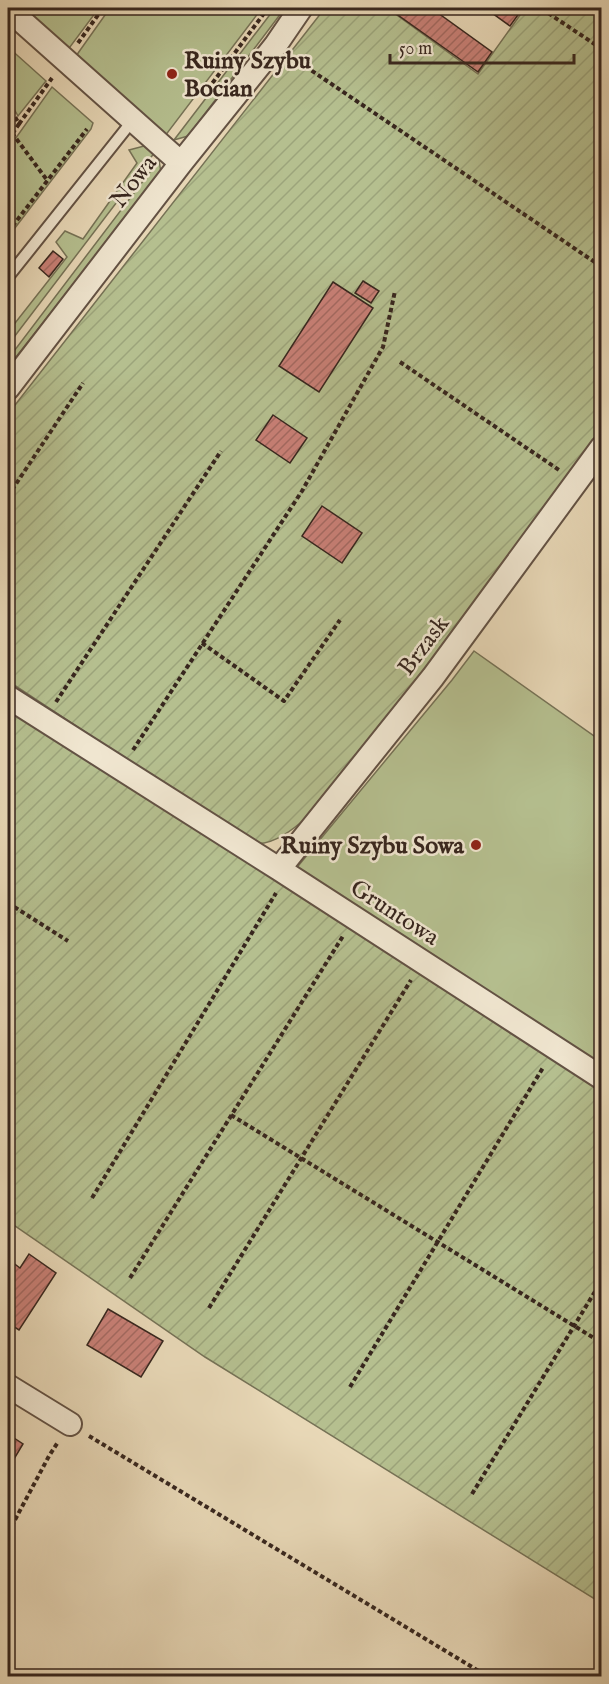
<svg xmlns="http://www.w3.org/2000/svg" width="609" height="1684" viewBox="0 0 609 1684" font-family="'IM FELL English',serif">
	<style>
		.grass { fill: #b5bf8f; stroke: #767256; stroke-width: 1.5 }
		.garden { fill: url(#garden-furrows); stroke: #767256; stroke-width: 1.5 }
		.building { fill: url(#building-hatch); stroke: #37261e; stroke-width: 1.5 }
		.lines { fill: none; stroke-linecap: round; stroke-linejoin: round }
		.service-casing { stroke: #635244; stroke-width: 14 }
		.minor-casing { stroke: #635244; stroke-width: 26 }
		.path { stroke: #37261e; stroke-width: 4; stroke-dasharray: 4.5 3; stroke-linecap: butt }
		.service { stroke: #f0e6d0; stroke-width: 10 }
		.minor { stroke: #f0e6d0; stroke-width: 22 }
		.poi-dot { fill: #8f2418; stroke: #f0e6d0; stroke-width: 2 }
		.labels { text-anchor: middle; stroke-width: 5; stroke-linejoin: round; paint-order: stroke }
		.poi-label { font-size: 24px; font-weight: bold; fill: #37261e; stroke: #f0e6d0; text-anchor: start }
		.street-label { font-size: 24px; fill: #37261e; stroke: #f0e6d0 }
	</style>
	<defs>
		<pattern id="garden-furrows" width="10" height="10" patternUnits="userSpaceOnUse" patternTransform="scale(1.5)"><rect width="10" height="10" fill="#b5bf8f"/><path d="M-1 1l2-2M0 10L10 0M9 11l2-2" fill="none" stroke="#9ca47b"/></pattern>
		<pattern id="building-hatch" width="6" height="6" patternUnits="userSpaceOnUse" patternTransform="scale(1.5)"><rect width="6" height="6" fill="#c98077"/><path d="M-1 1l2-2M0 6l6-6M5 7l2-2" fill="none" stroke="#a46961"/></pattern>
	</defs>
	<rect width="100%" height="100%" fill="#e8d8b7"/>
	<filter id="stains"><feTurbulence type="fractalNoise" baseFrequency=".00333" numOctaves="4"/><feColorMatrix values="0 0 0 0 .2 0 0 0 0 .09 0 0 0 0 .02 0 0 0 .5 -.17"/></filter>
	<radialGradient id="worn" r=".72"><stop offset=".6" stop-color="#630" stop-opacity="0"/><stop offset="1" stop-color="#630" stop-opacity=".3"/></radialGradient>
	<path class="grass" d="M18,8h81l-32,43z
		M110,8h152l-97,128 -89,-80z
		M275,8h10l-97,128 -14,4z
		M8,47l38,34 -28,35 -10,-18z
		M52,87l41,36 -2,6 -83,108v-88z
		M144,146l11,6 -147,193v-13l59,-75 -11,-15 9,-11 18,8 54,-76 -8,-13z
		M159,160l2,13 -149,189 -4,2v-5z
		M474,651l127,90v332l-307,-202 158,-191z"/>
	<path class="garden" d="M325,8h62l91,66 47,-66h76v428l-109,149 -180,228c-15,13 -38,34 -59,30l-245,-162v-267z
		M8,697l593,381v525l-396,-246 -197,-136z"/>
	<path class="building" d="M388,8h43l61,44 -14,20z
		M485,8h38l-13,18z
		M53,251l10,8 -14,18 -10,-9z
		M363,281l16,10 -8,12 -16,-10z
		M333,282l40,26 -54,84 -40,-26z
		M273,415l34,23 -17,25 -34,-23z
		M322,506l40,27 -20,30 -40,-27z
		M29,1254l27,19 -37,57 -11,-7v-17l5,-8 -5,-3v-36l12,9z
		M108,1309l55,32 -22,36 -54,-32z
		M8,1434l15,10 -15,25z"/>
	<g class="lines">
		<defs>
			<path id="service" d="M8,277l125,-157"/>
			<path id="minor" d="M8,9l173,154
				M8,388l173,-225 94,-117 26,-38
				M8,697l271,172 323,209
				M279,869l154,-192 169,-230
				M8,1386l62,38"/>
		</defs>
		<use href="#service" class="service-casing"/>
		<use href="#minor" class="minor-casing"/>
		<path class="path" d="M542,9l60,40
			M78,43l25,-35
			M293,58l309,209
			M208,89l60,-81
			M8,104l11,20 -11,16
			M19,124l33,-46
			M12,133l35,47
			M8,232l79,-103
			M400,362l159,108
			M8,496l75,-113
			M202,643l82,58 56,-81
			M56,702l165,-251
			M133,750l169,-259 81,-144 12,-56
			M8,903l60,38
			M231,1115l371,228
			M92,1198l184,-305
			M130,1278l213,-342
			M209,1308l202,-328
			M350,1387l194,-321
			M89,1436l398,240
			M472,1494l130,-214
			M8,1533l41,-77 9,-14"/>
		<use href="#service" class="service"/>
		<use href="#minor" class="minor"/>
	</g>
	<g class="poi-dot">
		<circle cx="172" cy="74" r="6"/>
		<circle cx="476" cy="845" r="6"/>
	</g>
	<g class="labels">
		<g class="poi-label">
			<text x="184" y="68">Ruiny Szybu<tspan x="184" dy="28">Bocian</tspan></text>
			<text x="464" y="853" text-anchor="end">Ruiny Szybu Sowa</text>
		</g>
		<g class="street-label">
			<text transform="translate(133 181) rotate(-52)" y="8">Nowa</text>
			<text transform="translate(423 645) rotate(-53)" y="8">Brzask</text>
			<text transform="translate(395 912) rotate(33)" y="8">Gruntowa</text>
		</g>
	</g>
	<rect width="609" height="1684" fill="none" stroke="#e8d8b7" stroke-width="30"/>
	<rect x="9" y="9" width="591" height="1666" fill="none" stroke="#37261e" stroke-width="3"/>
	<rect x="15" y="15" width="579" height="1654" fill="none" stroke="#37261e" stroke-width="1.5"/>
	<path d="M390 54v9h184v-9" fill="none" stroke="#37261e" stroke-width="3"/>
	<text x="399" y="54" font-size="18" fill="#37261e" stroke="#f0e6d0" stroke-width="4.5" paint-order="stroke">50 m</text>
	<rect width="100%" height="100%" filter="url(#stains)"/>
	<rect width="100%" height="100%" fill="url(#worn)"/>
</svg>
